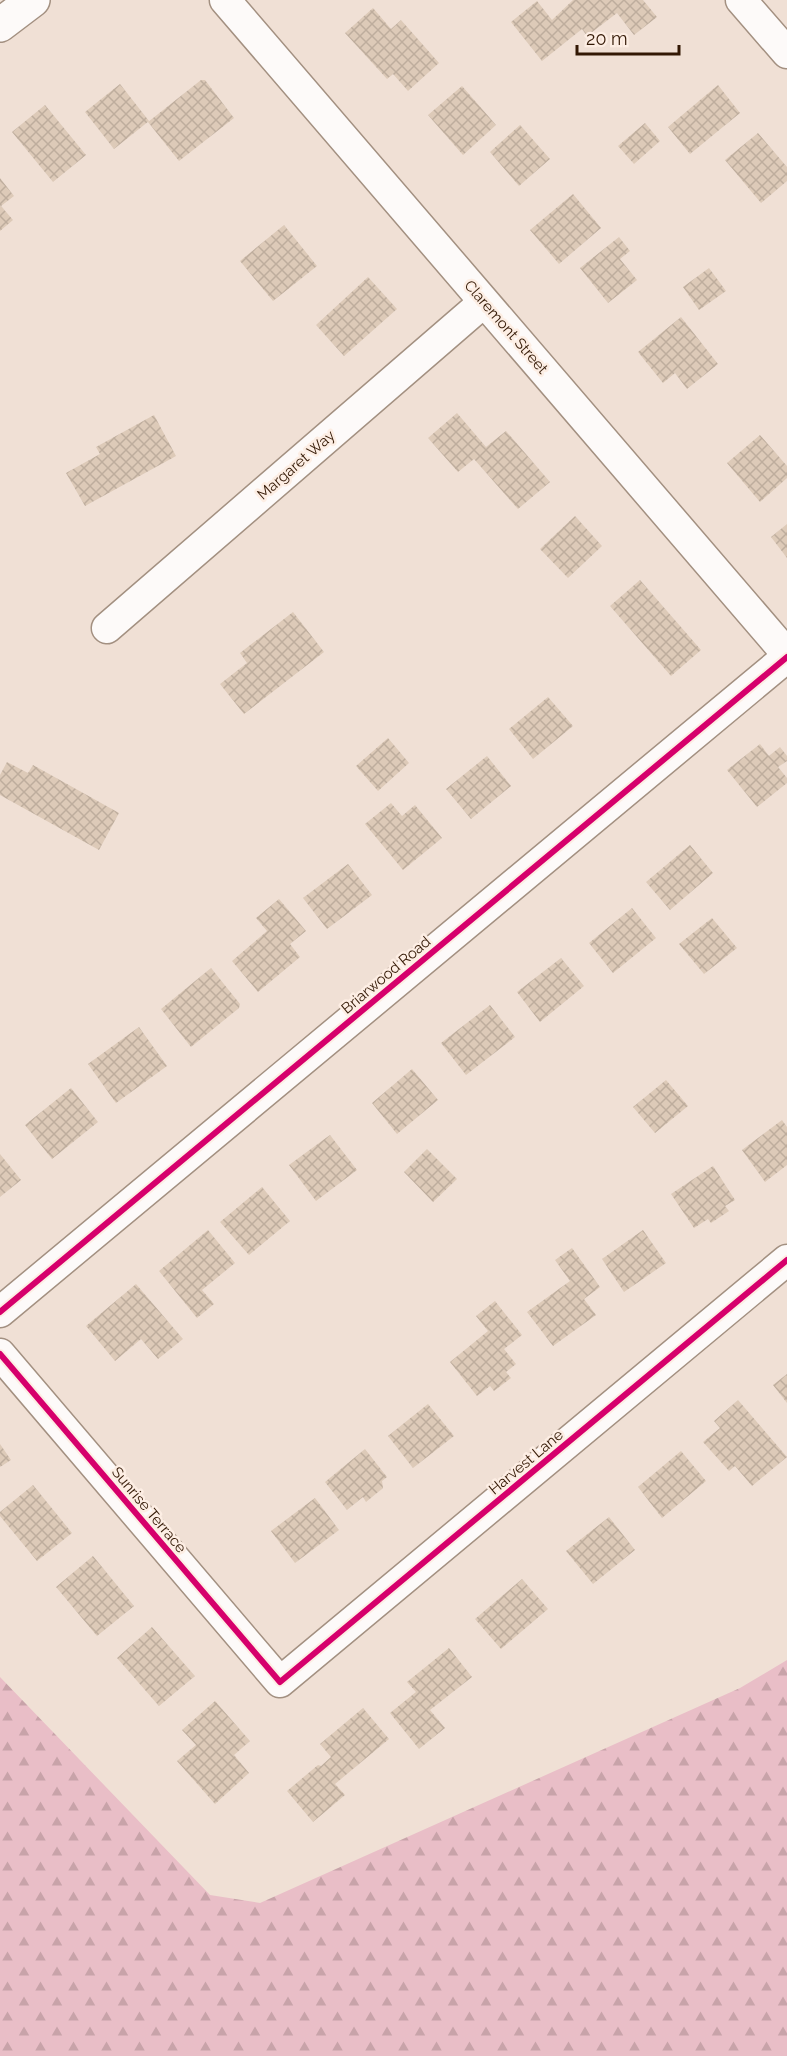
<svg xmlns="http://www.w3.org/2000/svg" width="787" height="2056" viewBox="0 0 787 2056" font-family="Raleway,sans-serif">
	<style>
		.forest { fill: url(#forest-firs) }
		.building { fill: url(#building-cross-hatch) }
		.lines { fill: none; stroke-linecap: round; stroke-linejoin: round }
		.street-casing { stroke: #a39081; stroke-width: 33 }
		.secondary-casing { stroke: #a39081; stroke-width: 36 }
		.street { stroke: #fdfaf9; stroke-width: 30 }
		.secondary { stroke: #fdfaf9; stroke-width: 33 }
		.cycleway-casing { stroke: #fdeee4; stroke-width: 10 }
		.cycleway { stroke: #d6006c; stroke-width: 6 }
		.labels { text-anchor: middle; stroke-width: 5; stroke-linejoin: round; paint-order: stroke }
		.street-label { font-size: 15px; fill: #331804; stroke: #fdeee4 }
	</style>
	<defs>
		<pattern id="forest-firs" width="22" height="20" patternUnits="userSpaceOnUse" patternTransform="scale(1.5)"><rect width="22" height="20" fill="#e9bec7"/><path d="M5 1l3.5 6h-7zM16 11l3.5 6h-7z" fill="#c8a3a9"/></pattern>
		<pattern id="building-cross-hatch" width="8" height="8" patternUnits="userSpaceOnUse" patternTransform="scale(1.5)"><rect width="8" height="8" fill="#ddcab8"/><path d="M0 0l8 8M0 8l8-8" fill="none" stroke="#bead9d"/></pattern>
	</defs>
	<rect width="100%" height="100%" fill="#f0e0d5"/>
	<path class="forest" d="M787,1660v396h-787v-379l210,218 50,8 480,-215z"/>
	<path class="building" d="M573,0h70l14,17 -23,18 -17,-22 -30,23 -5,-7 -40,32 -31,-39 26,-21 15,19z
		M373,8l18,21 10,-9 38,43 -31,28 -15,-17 -6,5 -42,-46z
		M201,80h4l29,38 -55,43 -31,-39z
		M120,84l29,37 -35,28 -29,-37z
		M718,85l22,28 -50,41 -22,-27z
		M462,86l34,39 -33,30 -35,-40z
		M45,105l41,50 -33,27 -41,-50z
		M645,123l15,18 -26,23 -16,-18z
		M520,125l30,34 -31,27 -29,-34z
		M758,133l29,34v14l-26,22 -36,-43z
		M0,178l14,18 -13,10 12,14 -13,11z
		M573,194l28,34 -42,36 -29,-34z
		M284,225l33,41 -44,35 -33,-40z
		M619,237l11,14 -10,8 17,21 -29,23 -28,-35z
		M709,268l17,23 -27,19 -16,-23z
		M368,277l29,32 -53,47 -28,-31z
		M681,317l37,47 -31,25 -12,-16 -12,10 -25,-31z
		M457,413l29,34 20,-16 44,51 -32,27 -44,-50 -16,13 -30,-34z
		M154,415l22,41 -91,50 -19,-33 34,-19 -4,-7z
		M760,435l27,31v12l-27,24 -33,-39z
		M575,516l27,30 -34,32 -28,-29z
		M787,524v34l-16,-21z
		M640,580l61,70 -30,26 -61,-70z
		M293,612l31,40 -80,62 -24,-30 27,-21 -7,-10z
		M548,697l25,29 -40,33 -24,-30z
		M388,738l21,25 -31,28 -22,-25z
		M760,744l9,12 11,-9 7,9v5l-9,6 9,11v5l-30,24 -30,-37z
		M487,756l24,30 -40,33 -25,-30z
		M7,762l21,11 5,-8 86,48 -20,37 -99,-55v-20z
		M391,803l11,13 13,-11 27,33 -39,32 -38,-46z
		M690,845l23,28 -43,37 -24,-28z
		M348,864l24,31 -45,34 -24,-31z
		M279,899l27,32 -16,13 10,13 -42,35 -26,-31 35,-30 -11,-13z
		M632,908l24,30 -43,35 -24,-30z
		M712,918l25,30 -33,26 -25,-30z
		M561,958l23,28 -44,36 -23,-30z
		M211,968l29,36 -1,4 -48,39 -30,-38z
		M490,1005l25,32 -49,38 -25,-32z
		M139,1027l28,39 -51,37 -28,-39z
		M412,1069l26,31 -41,34 -25,-31z
		M666,1080l22,26 -33,27 -22,-26z
		M71,1088l27,34 -46,37 -27,-34z
		M782,1120l5,7v38l-22,17 -23,-32z
		M330,1135l27,35 -41,31 -27,-36z
		M427,1149l30,30 -24,23 -29,-30z
		M0,1154l21,26 -21,17z
		M713,1166l22,34 -10,6 4,5 -18,12 -3,-4 -14,9 -23,-34z
		M262,1187l28,34 -41,34 -29,-33z
		M208,1230l27,33 -33,27 12,14 -17,14 -38,-47z
		M643,1230l23,33 -42,29 -22,-33z
		M572,1248l28,39 -16,12 12,16 -43,31 -26,-34 43,-31 -15,-21z
		M136,1284l47,55 -25,20 -17,-20 -26,22 -29,-35z
		M495,1301l27,34 -18,14 12,15 -10,8 5,6 -17,13 -4,-5 -13,10 -27,-34 38,-31 -12,-15z
		M787,1374v29l-14,-18z
		M738,1400l49,57 -35,29 -17,-20 -6,5 -26,-29 17,-14 -6,-7z
		M428,1404l26,32 -41,32 -25,-32z
		M0,1444l11,16 -11,7z
		M365,1449l22,28 -5,4 1,7 -17,14 -3,-5 -16,13 -22,-28z
		M681,1451l25,30 -44,37 -24,-31z
		M33,1485l39,48 -35,28 -37,-45v-4z
		M315,1498l24,32 -44,33 -24,-32z
		M609,1517l26,33 -42,34 -27,-33z
		M93,1556l41,50 -37,30 -41,-49z
		M522,1579l26,30 -47,40 -26,-30z
		M152,1627l43,49 -36,30 -42,-48z
		M449,1648l23,29 -42,33 15,18 -26,21 -29,-36 26,-21 -9,-10z
		M215,1701l35,40 -16,14 15,18 -34,31 -38,-43 19,-16 -14,-15z
		M363,1708l26,31 -54,45 10,11 -32,27 -26,-31 31,-26 3,1 10,-9 -11,-13z"/>
	<g class="lines">
		<defs>
			<path id="street" d="M225,0l562,654
				M741,0l46,53
				M107,628l377,-326
				M0,1312l787,-655
				M0,1354l280,328 507,-422"/>
			<path id="secondary" d="M0,25l33,-25"/>
		</defs>
		<use href="#street" class="street-casing"/>
		<use href="#secondary" class="secondary-casing"/>
		<use href="#street" class="street"/>
		<use href="#secondary" class="secondary"/>
		<defs>
			<path id="cycleway" d="M0,1312l787,-655
				M0,1354l280,328 507,-422"/>
		</defs>
		<use href="#cycleway" class="cycleway-casing"/>
		<use href="#cycleway" class="cycleway"/>
	</g>
	<g class="labels">
		<g class="street-label">
			<text transform="translate(506 327) rotate(49)" y="5">Claremont Street</text>
			<text transform="translate(296 465) rotate(-41)" y="5">Margaret Way</text>
			<text transform="translate(386 975) rotate(-40)" y="5">Briarwood Road</text>
			<text transform="translate(526 1462) rotate(-40)" y="5">Harvest Lane</text>
			<text transform="translate(149 1510) rotate(50)" y="5">Sunrise Terrace</text>
		</g>
	</g>
	<path d="M577 45v9h102v-9" fill="none" stroke="#331804" stroke-width="3"/>
	<text x="586" y="45" font-size="18" fill="#331804" stroke="#fdeee4" stroke-width="4.5" paint-order="stroke">20 m</text>
</svg>
